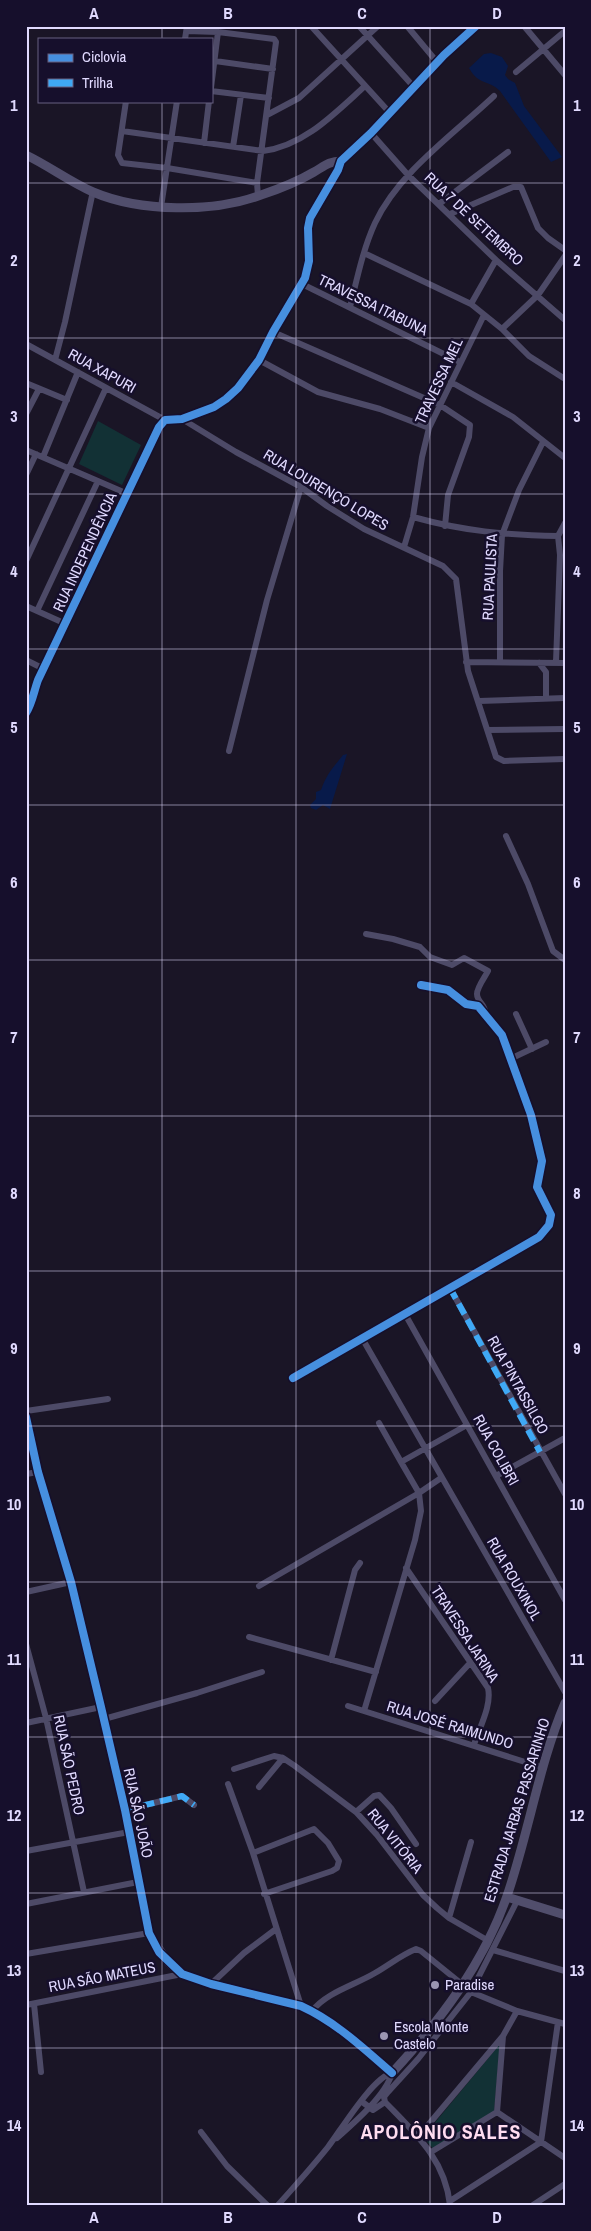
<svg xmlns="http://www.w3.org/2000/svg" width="591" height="2231" viewBox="0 0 591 2231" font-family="'Archivo Narrow',sans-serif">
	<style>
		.green { fill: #123135 }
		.water { fill: #081a4a }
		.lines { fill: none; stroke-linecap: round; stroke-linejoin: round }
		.street { stroke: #4d4a67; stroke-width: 6 }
		.secondary { stroke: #514e6c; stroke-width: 9 }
		.quiet { stroke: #3fa9f5; stroke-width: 6; stroke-dasharray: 12 6; stroke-linecap: butt }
		.cycleway-casing { stroke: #160f2c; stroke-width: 11 }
		.cycleway { stroke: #468fdf; stroke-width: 8 }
		.grid { fill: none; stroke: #e1daff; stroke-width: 1; stroke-opacity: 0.55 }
		.poi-dot { fill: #9b95b3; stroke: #160f2c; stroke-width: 2 }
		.labels { text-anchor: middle; stroke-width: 5; stroke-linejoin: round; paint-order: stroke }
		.street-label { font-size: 15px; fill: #e1daff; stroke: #160f2c }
		.poi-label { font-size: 15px; fill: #e1daff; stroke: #160f2c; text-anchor: start }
		.district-label { font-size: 20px; font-weight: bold; letter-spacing: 1px; fill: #ffdcf0; stroke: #160f2c }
		.neatline { fill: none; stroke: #e1daff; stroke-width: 2 }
		.grid-label { font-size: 16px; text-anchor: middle; font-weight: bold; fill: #e1daff }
	</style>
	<rect width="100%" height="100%" fill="#1a1526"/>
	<path class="green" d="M98,421l43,24 -19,40 -43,-21z
		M500,2044l-6,68 -59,39 -12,-14z"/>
	<path class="water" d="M491,53l11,4 6,9 -3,9 3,4 7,4 9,23 38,51 -11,5 -51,-71c-12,-12 -21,-5 -31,-23l15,-14z
		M347,754l-17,55 -7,-4 -7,5 -5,-2 -1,-3 6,-6v-7l5,-2c6,-17 12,-22 22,-35z"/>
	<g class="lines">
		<path class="street" d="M311,26l79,87
			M359,26l54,60
			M407,26l30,36
			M524,26l41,49
			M187,31l31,1 56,7 2,3 -19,141 1,13
			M185,39l2,-13
			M215,61l58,8
			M516,72l49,-41
			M211,88l7,-56
			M211,91l58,7
			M126,101l-8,54 4,8 45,5 90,15
			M267,115l32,-17 79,-72
			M122,131l141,20c41,-5 72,-38 102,-65
			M371,133l37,42 88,85 69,60
			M204,143l5,-42
			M233,147l8,-52
			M439,204l69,-52
			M161,207l16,-106
			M450,214l63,-27h8l17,41 10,10 17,12
			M364,253l107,51 31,25 27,27 36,23
			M302,284l158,78
			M471,304l25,-44
			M350,307c7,-28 13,-58 25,-84 24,-51 79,-89 119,-127
			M502,329l36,-34 27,-39
			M273,332l167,73 30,20 -1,12 -21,58 -3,31
			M26,344l139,76
			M55,360l10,-38 28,-131
			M259,360l59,32 62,17 49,19
			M451,382l62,35 52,41
			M26,383l41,17
			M26,414l13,-25
			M182,419l54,33 65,35 26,19 37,23 79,37 13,13 12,92 28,86 8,4 61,-2
			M26,450l102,44
			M43,457l35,-85
			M26,475l10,-21
			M413,517c50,14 93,18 145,19
			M404,547l9,-30 9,-60 7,-29 55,-113
			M26,561l80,-173
			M26,606l40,18
			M37,611l61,-130
			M26,660l18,9
			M466,662l99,1
			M500,662v-91l2,-36 17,-45 24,-48
			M556,662l4,-107 -2,-19 7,-13
			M539,663l7,9v26
			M479,701l86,-3
			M488,730l77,-1
			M229,751l38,-151 34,-113
			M506,836l22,48 25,67 12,9
			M366,934l27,5 27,8 10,10 22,8 12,-7 24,13c-3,6 -11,16 -11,23 0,8 9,11 8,19
			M516,1014l16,35
			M510,1059l36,-17
			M450,1288l115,206
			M405,1314l160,286
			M362,1338l203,354
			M293,1378l246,-141 10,-12 2,-10 -14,-28 5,-26 -11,-46 -29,-80 -24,-29 -12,-2 -18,-14 -27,-5
			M26,1411l82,-12
			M379,1423l22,39
			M26,1474l12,-2
			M496,1476l69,-38
			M406,1568l82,120c4,18 -9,40 -14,57
			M259,1586l160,-93 22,-15
			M26,1592l45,-10
			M249,1637l127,35
			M26,1644l20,74 38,174
			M331,1660l24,-90 5,-7
			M435,1701l35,-38
			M348,1706l196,62
			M364,1711l51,-171 6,-29 -2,-18 -18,-31 66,-37
			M104,1719l93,-26 65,-21
			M26,1723l75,-16
			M234,1769l40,-13 9,2 12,8 61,46 21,23 46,60 14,13 12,10 38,22
			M228,1784l25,69 48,153
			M259,1787l24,-29
			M125,1810l57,-14 12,9
			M356,1812l18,-16 5,-1 12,13 25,36
			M26,1851l103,-19
			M253,1853l61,-24 14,14 11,18 -2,7 -5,3 -68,23
			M26,1904l112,-22
			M449,1918l22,-76
			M493,1950l72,21
			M26,1954l123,-21
			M211,1984l33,-31 32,-24
			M471,1992l46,19 48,13
			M34,2004l7,68
			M26,2005l156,-31
			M312,2011c15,-19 43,-26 63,-38 14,-8 26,-18 41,-24l5,2 42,34
			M361,2101l12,9 12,-8
			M385,2102l-1,-5 4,-5 30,-33 53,-67 46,-91
			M385,2102c30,31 60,57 65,103
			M497,2112l68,46
			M201,2132l26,34 40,39
			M418,2137l85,-101 14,-25
			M337,2138c18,-16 49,-43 55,-65
			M431,2152l66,-40 6,-76
			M450,2201l91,-59 17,-120
			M278,2205c17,-19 34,-38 50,-58 13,-17 45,-70 64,-74
			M533,2205l32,-21"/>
		<path class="secondary" d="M26,155c23,11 44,27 67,37 47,20 120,21 168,3 18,-6 36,-13 53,-23 9,-5 15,-11 27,-11
			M26,713c6,-9 8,-22 12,-33l121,-253 6,-7 17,-1 32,-12 12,-8 12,-11 21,-28 14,-28 32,-54 4,-17 -1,-33 2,-10 28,-48 3,-9 30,-28 73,-78 32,-29
			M26,1417l12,55 33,110 54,228 24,123 3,6 16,23 14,12 29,10 90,22c35,16 62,42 91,67 48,-52 92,-110 115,-177 22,-64 32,-132 58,-193
			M507,1897l58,18"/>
		<path class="quiet" d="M450,1288l90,164
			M125,1810l57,-14 12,9"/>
		<defs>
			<path id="cycleway" d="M26,713c6,-9 8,-22 12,-33l121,-253 6,-7 17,-1 32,-12 12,-8 12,-11 21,-28 14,-28 32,-54 4,-17 -1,-33 2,-10 28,-48 3,-9 30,-28 73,-78 32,-29
				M293,1378l246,-141 10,-12 2,-10 -14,-28 5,-26 -11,-46 -29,-80 -24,-29 -12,-2 -18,-14 -27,-5
				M26,1417l12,55 33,110 30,125 24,103 24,123 10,19 23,22 29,10 90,22c35,16 62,42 91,67"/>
		</defs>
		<use href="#cycleway" class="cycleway-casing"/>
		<use href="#cycleway" class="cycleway"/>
	</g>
	<path class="grid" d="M162,26v13M296,26v2179M430,26v2179M162,101v2104M26,183h539M26,338h539M26,494h539M26,649h539M26,805h539M26,960h539M26,1116h539M26,1271h539M26,1426h539M26,1582h539M26,1737h539M26,1893h539M26,2048h539"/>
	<g class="poi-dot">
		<circle cx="435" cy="1985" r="5"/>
		<circle cx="384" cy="2036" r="5"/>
	</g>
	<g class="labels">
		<g class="street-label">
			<text transform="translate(474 219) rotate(43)" y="5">RUA 7 DE SETEMBRO</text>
			<text transform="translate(373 305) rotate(26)" y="5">TRAVESSA ITABUNA</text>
			<text transform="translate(102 371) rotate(29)" y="5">RUA XAPURI</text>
			<text transform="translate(439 381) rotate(-65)" y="5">TRAVESSA MEL</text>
			<text transform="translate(326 490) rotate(31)" y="5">RUA LOURENÇO LOPES</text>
			<text transform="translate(85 552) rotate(-65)" y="5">RUA INDEPENDÊNCIA</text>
			<text transform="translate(490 577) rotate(-87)" y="5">RUA PAULISTA</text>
			<text transform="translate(518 1385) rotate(61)" y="5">RUA PINTASSILGO</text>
			<text transform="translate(496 1450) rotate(61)" y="5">RUA COLIBRI</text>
			<text transform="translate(514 1579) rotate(60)" y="5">RUA ROUXINOL</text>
			<text transform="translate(465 1634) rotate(57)" y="5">TRAVESSA JARINA</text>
			<text transform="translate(450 1725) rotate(17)" y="5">RUA JOSÉ RAIMUNDO</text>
			<text transform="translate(69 1765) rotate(78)" y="5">RUA SÃO PEDRO</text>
			<text transform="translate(517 1810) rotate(-73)" y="5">ESTRADA JARBAS PASSARINHO</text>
			<text transform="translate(138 1813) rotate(78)" y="5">RUA SÃO JOÃO</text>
			<text transform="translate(395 1841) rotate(51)" y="5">RUA VITÓRIA</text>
			<text transform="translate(102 1977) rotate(-11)" y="5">RUA SÃO MATEUS</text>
		</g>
		<g class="poi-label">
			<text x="445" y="1990">Paradise</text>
			<text x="394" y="2032">Escola Monte<tspan x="394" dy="17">Castelo</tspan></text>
		</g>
		<g class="district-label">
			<text x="441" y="2139">APOLÔNIO SALES</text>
		</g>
	</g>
	<rect width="591" height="2231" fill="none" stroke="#160f2c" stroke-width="55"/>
	<rect x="38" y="38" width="175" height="65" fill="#160f2c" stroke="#676080"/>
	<rect x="48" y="54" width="25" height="8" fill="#468fdf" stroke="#676080"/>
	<text x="82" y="62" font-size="15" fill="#e1daff">Ciclovia</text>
	<rect x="48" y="79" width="25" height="8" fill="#3fa9f5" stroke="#676080"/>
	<text x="82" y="88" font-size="15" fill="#e1daff">Trilha</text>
	<rect x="28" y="28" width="536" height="2176" class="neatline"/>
	<g class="grid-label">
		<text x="94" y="19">A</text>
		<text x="228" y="19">B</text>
		<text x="362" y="19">C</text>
		<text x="497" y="19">D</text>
		<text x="14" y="111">1</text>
		<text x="577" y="111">1</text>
		<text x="14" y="266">2</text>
		<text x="577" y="266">2</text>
		<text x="14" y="422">3</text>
		<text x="577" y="422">3</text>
		<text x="14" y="577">4</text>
		<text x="577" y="577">4</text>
		<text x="14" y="733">5</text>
		<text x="577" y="733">5</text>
		<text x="14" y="888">6</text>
		<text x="577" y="888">6</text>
		<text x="14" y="1043">7</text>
		<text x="577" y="1043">7</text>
		<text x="14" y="1199">8</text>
		<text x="577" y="1199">8</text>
		<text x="14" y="1354">9</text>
		<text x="577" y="1354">9</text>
		<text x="14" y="1510">10</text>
		<text x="577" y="1510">10</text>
		<text x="14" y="1665">11</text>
		<text x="577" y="1665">11</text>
		<text x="14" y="1821">12</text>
		<text x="577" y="1821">12</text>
		<text x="14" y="1976">13</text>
		<text x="577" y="1976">13</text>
		<text x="14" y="2131">14</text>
		<text x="577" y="2131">14</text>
		<text x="94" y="2223">A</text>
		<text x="228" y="2223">B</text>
		<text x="362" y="2223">C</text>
		<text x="497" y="2223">D</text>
	</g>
</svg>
